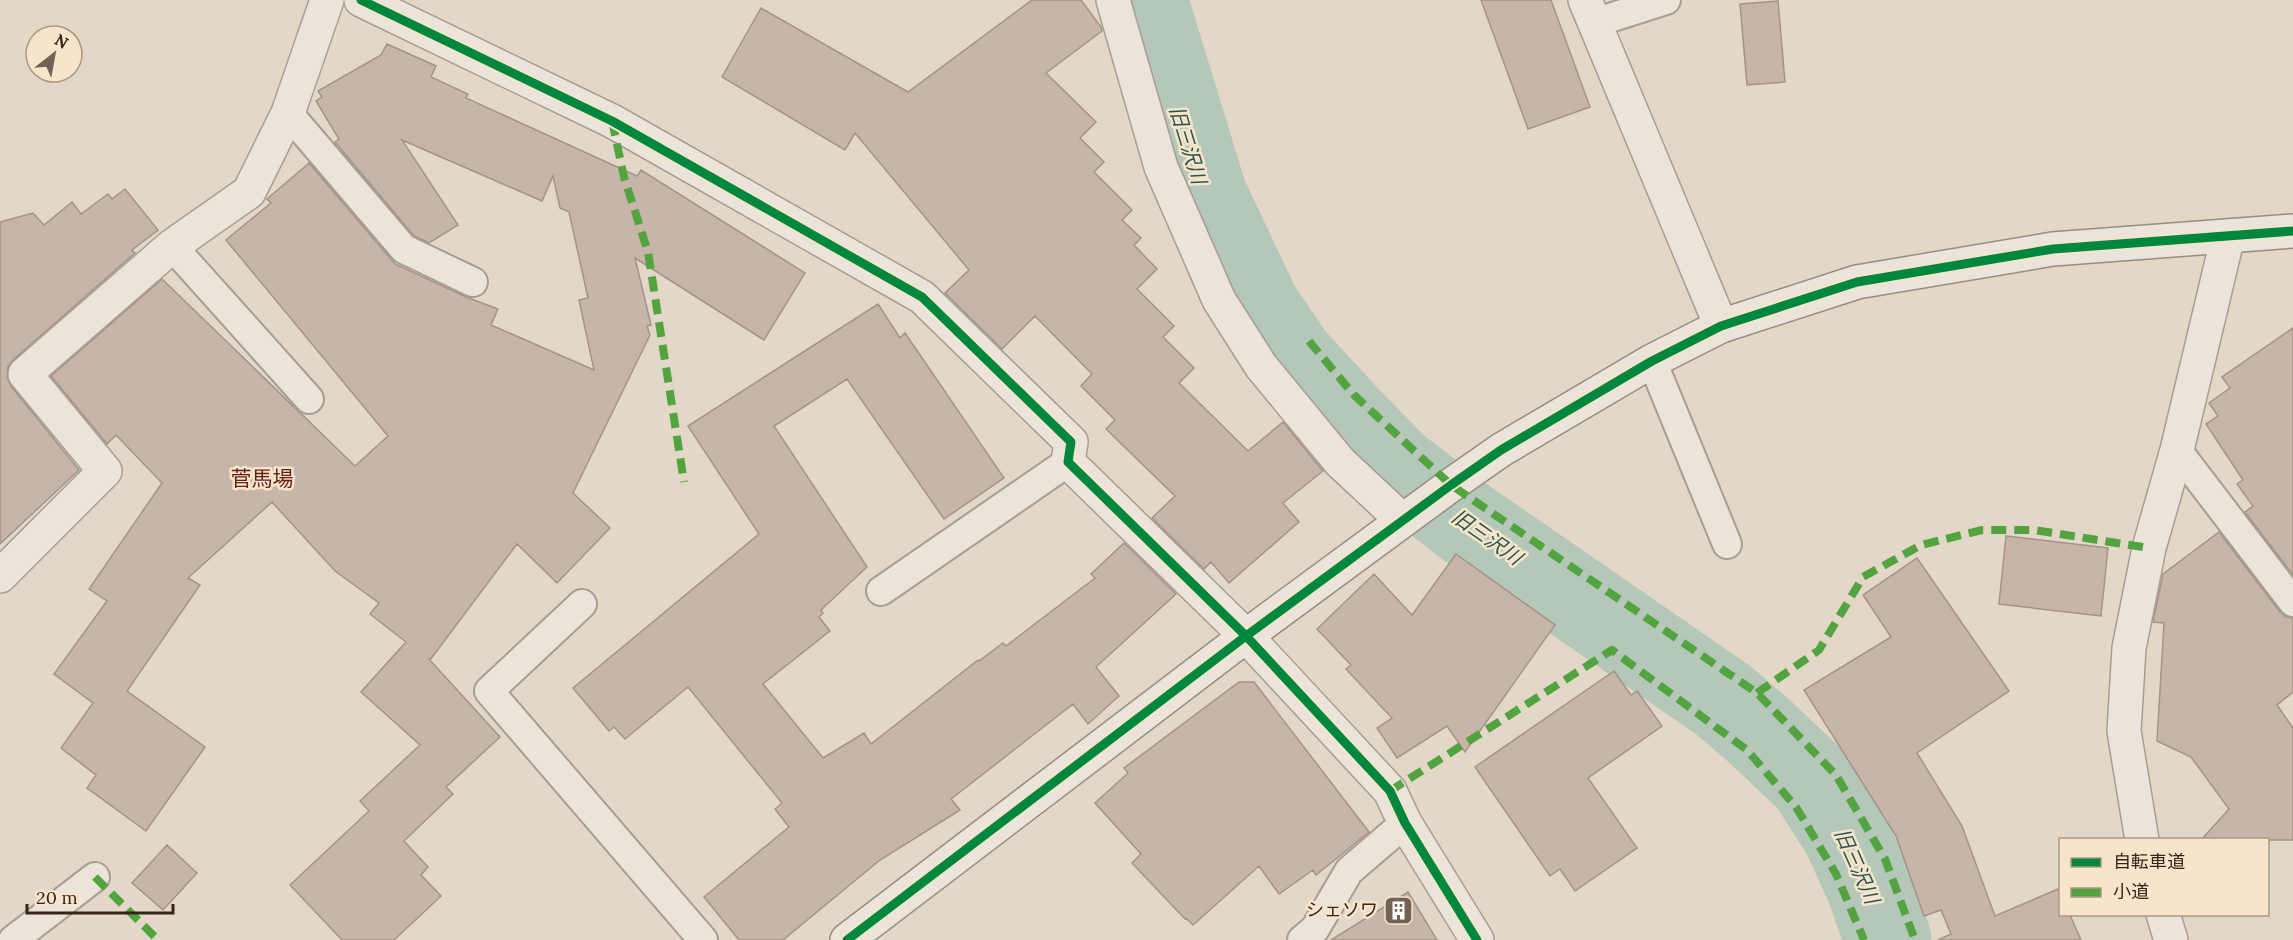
<svg xmlns="http://www.w3.org/2000/svg" width="2293" height="940" viewBox="0 0 2293 940" font-family="Lora,'Noto Sans JP',serif">
	<style>
		.lines { fill: none; stroke-linecap: round; stroke-linejoin: round }
		.river { stroke: #b4c7b9; stroke-width: 87 }
		.building { fill: #c7b5a9; stroke: #a39388; stroke-width: 1.5 }
		.lane-casing { stroke: #a89d92; stroke-width: 32 }
		.street-casing { stroke: #a89d92; stroke-width: 36 }
		.secondary-casing { stroke: #978c82; stroke-width: 36 }
		.lane { stroke: #ebe4da; stroke-width: 28 }
		.street { stroke: #ebe4da; stroke-width: 33 }
		.secondary { stroke: #ebe4da; stroke-width: 33 }
		.quiet { stroke: #53a340; stroke-width: 8; stroke-dasharray: 15 8; stroke-linecap: butt }
		.cycleway-casing { stroke: #f7e5cb; stroke-width: 13 }
		.cycleway { stroke: #00873e; stroke-width: 9 }
		.labels { text-anchor: middle; stroke-width: 5; stroke-linejoin: round; paint-order: stroke }
		.poi-label { font-size: 18px; fill: #36241a; stroke: #f7e5cb; text-anchor: end }
		.water-label { font-size: 20px; font-style: italic; fill: #29564e; stroke: #f7e5cb }
		.quarter-label { font-size: 21px; fill: #641e18; stroke: #f7e5cb }
	</style>
	<rect width="100%" height="100%" fill="#e3d8c8"/>
	<g class="lines">
		<path class="river" d="M1144,0l60,196 53,112 34,50 56,61 48,49 73,56 255,176 35,30 54,51 34,54 24,53 18,52"/>
	</g>
	<path class="building" d="M1032,0h49l20,27 1,4 -56,42 50,49 -16,16 24,24 -10,10 38,38 -10,10 19,18 -7,7 23,24 -20,20 37,37 -11,11 31,31 -15,15 69,68 35,-29 40,49 -40,32 16,19 -70,61 -18,-21 -7,7 -52,-51 23,-22 -69,-67 9,-9 -34,-34 11,-12 -57,-58 -33,33 -57,-56 24,-23 -114,-137 -10,17 -123,-73 39,-69 147,84z
		M1481,0h70l39,107 -62,22z
		M1778,1l7,81 -38,3 -7,-81z
		M387,44l49,22 -5,11 37,17 -2,4 171,78 4,-6 164,103 -41,67 -129,-82 16,67 -4,1 3,9 -77,158 37,35 -53,55 -40,-39 -87,116 -2,-2 72,79 -54,50 7,7 -49,47 24,26 -7,8 20,21 -47,44h-52l-52,-55 79,-74 -9,-10 60,-56 -59,-53 45,-50 -36,-28 9,-11 -44,-32 -63,-69 -84,76 12,7 -73,106 78,56 -59,84 -59,-43 9,-13 -35,-27 32,-45 -39,-29 53,-73 -18,-12 73,-106 -46,-48 -9,9 -56,-68 111,-97 193,187 33,-30 -162,-196 45,-37 -4,-4 42,-36 86,101 71,33 32,12 -7,16 103,45 -15,-70 9,-2 -19,-86 -9,-4 -7,-32 -11,25 -140,-61 56,85 -29,18 -15,-7 -79,-94 4,-3 -23,-38 6,-4 -4,-6 63,-36z
		M125,189l33,41 -26,20 3,3 -122,107 -5,7 -1,10 4,9 68,84 -79,74v-322l33,-9 11,12 28,-23 9,12 27,-20 4,5z
		M878,304l22,34 5,-5 99,145 -60,41 -97,-140 -73,47 93,141 -46,43 2,3 -4,4 11,14 -67,53 60,74 41,-25 7,11 107,-84 1,1 24,-18 3,3 89,-68 -4,-4 33,-31 52,51 -80,73 23,29 -31,28 -15,-20 -122,95 9,11 -80,50 -97,80h-44l-35,-43 85,-70 -14,-18 7,-6 -94,-116 -63,52 -11,-12 -5,4 -36,-43 186,-154 -71,-108z
		M2293,328v247l-48,-63 8,-6 -16,-22 6,-4 -37,-56 12,-8 -9,-13 21,-15 -8,-11z
		M2219,532l61,80 6,5 7,1v74l-16,13 16,23v112h-92l28,-31 -38,-52 -34,-16 7,-118 -11,-1 10,-48z
		M2006,536l102,12 -7,68 -102,-12z
		M1456,554l99,71 -90,127 -18,-26 -50,32 -20,-30 15,-10 -46,-49 5,-4 -34,-36 57,-55 38,41z
		M1917,558l92,133 -92,62 45,73 33,90 63,-27 3,6v20h9l11,25h-143l13,-6 -10,-24 -17,6 -28,-80 -92,-146 87,-53 -28,-42z
		M1614,671l17,24 6,-4 25,35 -74,52 49,70 -62,43 -15,-22 -10,7 -75,-109z
		M1239,682h15l115,150 -53,43 -3,-5 -34,24 -20,-28 -66,59 -7,-7 -1,1 -53,-56 9,-9 -46,-51 33,-30 -4,-5z
		M167,845l30,28 -34,37 -31,-27z
		M1408,892l29,48h-106z"/>
	<g class="lines">
		<defs>
			<path id="lane" d="M1594,23l72,-23
				M288,113l116,136 69,33
				M172,246l137,153
				M1652,361l75,183
				M2177,450l116,152
				M881,591l187,-129
				M582,604l-93,87 214,249
				M13,940l82,-63
				M1302,940l13,-11 34,-58 56,-48"/>
			<path id="street" d="M361,0l251,121 310,176 149,145 -3,20 178,174 144,155 15,32 72,117
				M1113,0l48,167 58,133 42,66 79,96 62,58
				M1585,0l136,326
				M0,576l105,-105 -80,-97 147,-128 77,-54 39,-79 39,-113
				M2142,840l-18,-109 5,-83 20,-100 28,-98 51,-214
				M2163,914l8,26"/>
			<path id="secondary" d="M847,940l399,-304 205,-151 50,-35 151,-89 69,-35 136,-44 196,-33 240,-18"/>
		</defs>
		<use href="#lane" class="lane-casing"/>
		<use href="#street" class="street-casing"/>
		<use href="#secondary" class="secondary-casing"/>
		<use href="#lane" class="lane"/>
		<use href="#street" class="street"/>
		<use href="#secondary" class="secondary"/>
		<path class="quiet" d="M612,121l12,56 24,75 36,230
			M1309,341l45,54 97,90 306,208 79,82 49,84 30,81
			M1757,693l62,-43 44,-73 58,-32 61,-15h52l115,18
			M1390,791l222,-141 135,100 49,57 40,67 28,66
			M95,877l63,63"/>
		<defs>
			<path id="cycleway" d="M361,0l251,121 310,176 149,145 -3,20 178,174 144,155 15,32 72,117
				M847,940l399,-304 205,-151 50,-35 151,-89 69,-35 136,-44 196,-33 240,-18"/>
		</defs>
		<use href="#cycleway" class="cycleway-casing"/>
		<use href="#cycleway" class="cycleway"/>
	</g>
	<defs>
		<symbol id="building-square" viewBox="-11 -11 22 22"><rect x="-9" y="-9" width="18" height="18" rx="4" fill="#736357" stroke="#f7e5cb"/><path d="M-4-6H4V6H1V3H-1V6H-4ZM-2.5-4.3h1.7v1.8h-1.7ZM.8-4.3h1.7v1.8H.8ZM-2.5-1h1.7V.8h-1.7ZM.8-1h1.7V.8H.8Z" fill="#fff"/></symbol>
	</defs>
	<g fill-rule="evenodd">
		<use href="#building-square" x="1382" y="894" width="33" height="33"/>
	</g>
	<g class="labels">
		<g class="poi-label">
			<text x="1378" y="916">シェソワ</text>
		</g>
		<g class="water-label">
			<text transform="translate(1188 145) rotate(73)" y="7">旧三沢川</text>
			<text transform="translate(1487 537) rotate(35)" y="7">旧三沢川</text>
			<text transform="translate(1857 866) rotate(66)" y="7">旧三沢川</text>
		</g>
		<g class="quarter-label">
			<text x="262" y="486">菅馬場</text>
		</g>
	</g>
	<rect x="2059" y="838" width="210" height="78" fill="#f7e5cb" stroke="#aa9884" stroke-width="1.5"/>
	<rect x="2071" y="858" width="30" height="9" fill="#00873e" stroke="#aa9884" stroke-width="1.5"/>
	<text x="2113" y="868" font-size="18" fill="#36241a">自転車道</text>
	<rect x="2071" y="888" width="30" height="9" fill="#53a340" stroke="#aa9884" stroke-width="1.5"/>
	<text x="2113" y="898" font-size="18" fill="#36241a">小道</text>
	<g transform="translate(54 54) rotate(31)"><circle r="28" fill="#f7e5cb" stroke="#aa9884" stroke-width="1.5"/>
	<path d="M0-4.5L10 22L0 15L-10 22Z" fill="#736357"/>
	<text y="-9" font-size="16" font-weight="bold" text-anchor="middle" fill="#36241a">N</text>
	</g>
	<path d="M27 904v9h146v-9" fill="none" stroke="#36241a" stroke-width="3"/>
	<text x="36" y="904" font-size="18" fill="#36241a" stroke="#f7e5cb" stroke-width="4.5" paint-order="stroke">20 m</text>
</svg>
